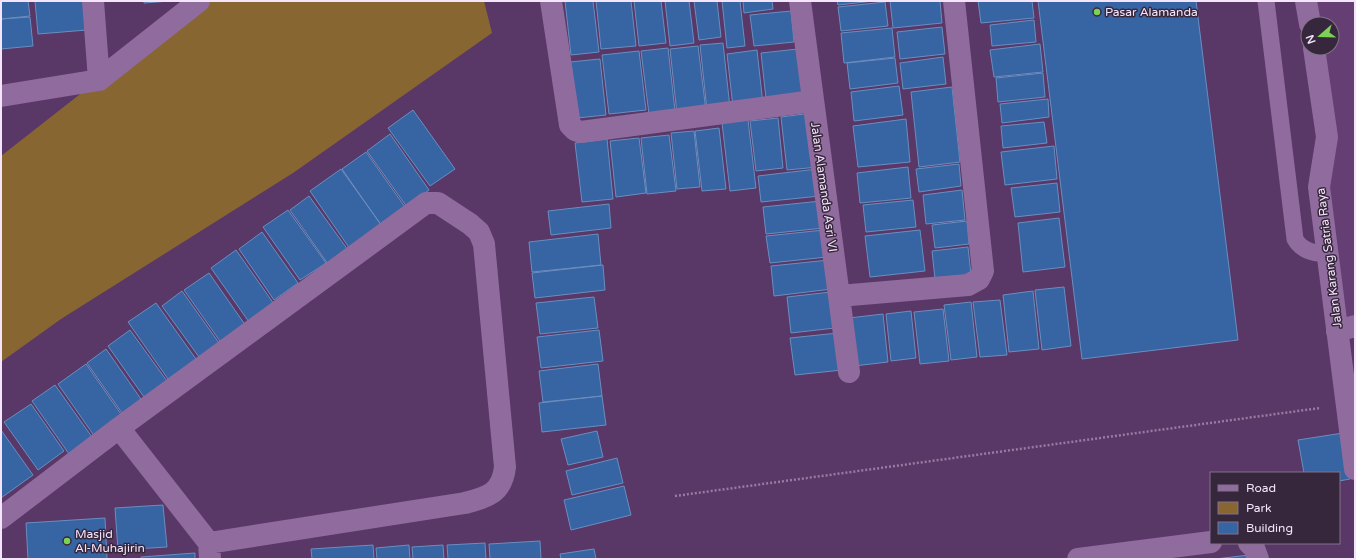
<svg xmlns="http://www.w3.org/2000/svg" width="1356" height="560" viewBox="0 0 1356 560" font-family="'Varela Round',sans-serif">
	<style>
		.built { fill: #653e73 }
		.green { fill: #886632 }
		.building { fill: #3764a2; stroke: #6a8ec0 }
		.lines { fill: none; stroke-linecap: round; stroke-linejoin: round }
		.path { stroke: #977ca2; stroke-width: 2.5; stroke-dasharray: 2 2; stroke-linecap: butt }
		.lane { stroke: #906b9d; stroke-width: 17 }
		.street { stroke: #906b9d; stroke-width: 22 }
		.secondary { stroke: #906b9d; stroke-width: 22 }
		.poi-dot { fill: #7dd154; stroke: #36273c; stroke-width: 1.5 }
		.labels { text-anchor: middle; stroke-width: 3; stroke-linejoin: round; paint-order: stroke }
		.poi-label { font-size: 12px; fill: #f5e5fc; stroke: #36273c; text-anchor: start }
		.street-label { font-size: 12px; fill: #f5e5fc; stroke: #36273c }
	</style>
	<rect width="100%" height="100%" fill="#593766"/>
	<path class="built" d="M1306,1h49v325l-18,5 -23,-283h18v-24h-22z"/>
	<path class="green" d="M199,1h285l8,32 -199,140 -232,146 -60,43v-206z"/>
	<path class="building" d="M1,1h27l2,15 -29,3z
		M35,1h49l3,29 -49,4z
		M144,1h26l-26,2z
		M565,1h28l6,51 -28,3z
		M596,1h35l5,45 -35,3z
		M634,1h27l5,42 -27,3z
		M665,1h24l5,42 -24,3z
		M694,1h23l4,36 -22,3z
		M722,1h18l5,45 -18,2z
		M743,1h29l1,8 -29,4z
		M837,1h37l-36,4z
		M890,1h50l2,22 -49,5z
		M978,1h54l2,17 -53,5z
		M1038,1h158l42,339 -156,19z
		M885,2l3,24 -47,5 -3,-24z
		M791,11l3,31 -40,4 -4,-31z
		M30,17l3,29 -32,3v-30z
		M1034,20l2,22 -44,4 -2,-21z
		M942,27l3,27 -45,5 -3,-27z
		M892,28l3,29 -51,6 -3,-30z
		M723,43l7,65 -23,2 -7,-65z
		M1040,44l3,28 -49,5 -4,-27z
		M698,46l8,65 -29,3 -7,-65z
		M668,48l7,63 -26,3 -8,-63z
		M798,49l6,46 -38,4 -5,-46z
		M757,50l6,54 -30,3 -6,-53z
		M639,51l7,59 -37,4 -7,-59z
		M943,57l3,27 -43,5 -3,-26z
		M895,58l3,25 -48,6 -3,-26z
		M600,59l6,56 -29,3 -7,-56z
		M1043,73l2,24 -47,5 -2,-24z
		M899,86l4,29 -49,6 -3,-29z
		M952,87l8,75 -41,5 -8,-75z
		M1048,99l1,18 -47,6 -2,-19z
		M413,110l42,59 -25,17 -42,-58z
		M812,113l6,54 -31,3 -6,-53z
		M778,118l5,50 -27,3 -6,-50z
		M906,119l4,43 -52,5 -5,-41z
		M748,120l8,68 -26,3 -8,-68z
		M1044,122l3,21 -44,5 -2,-22z
		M719,128l7,61 -24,2 -7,-60z
		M694,131l6,56 -23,2 -6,-56z
		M390,134l39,56 -22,17 -40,-56z
		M669,135l7,56 -29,3 -6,-56z
		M639,138l7,55 -30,4 -6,-56z
		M607,139l6,60 -31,3 -7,-59z
		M1054,146l3,33 -52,6 -4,-33z
		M366,152l39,55 -24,18 -39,-56z
		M959,164l2,22 -42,6 -3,-23z
		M908,167l3,31 -51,5 -3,-30z
		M341,169l41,57 -32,23 -40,-58z
		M817,169l3,27 -59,6 -3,-26z
		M1057,183l3,29 -45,5 -4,-29z
		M962,190l3,30 -39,4 -3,-29z
		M309,196l39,54 -20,14 -38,-54z
		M913,200l3,27 -50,5 -3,-27z
		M821,201l3,27 -58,6 -3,-27z
		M609,204l2,24 -60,7 -3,-24z
		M288,210l38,53 -26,17 -37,-53z
		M1059,218l6,49 -42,5 -5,-49z
		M967,221l2,23 -34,4 -3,-23z
		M824,230l3,27 -57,6 -4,-27z
		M920,230l5,41 -55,6 -5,-41z
		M262,232l36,51 -24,17 -35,-51z
		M598,234l3,31 -69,7 -3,-30z
		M968,247l3,28 -36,4 -3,-28z
		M236,250l38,54 -25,18 -38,-54z
		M829,260l3,29 -58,7 -3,-30z
		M603,265l2,25 -70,8 -3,-25z
		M209,273l37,53 -24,18 -38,-54z
		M1064,287l7,59 -29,4 -7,-60z
		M182,291l37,52 -20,14 -37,-51z
		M1033,291l6,58 -30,3 -6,-57z
		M831,292l4,36 -44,5 -4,-36z
		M594,297l4,31 -58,6 -4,-31z
		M1000,300l7,55 -27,2 -7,-55z
		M971,302l6,55 -26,3 -7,-55z
		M156,303l40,56 -28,20 -40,-57z
		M943,309l6,52 -29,3 -6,-52z
		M911,311l5,47 -25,3 -5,-47z
		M883,314l5,48 -34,4 -5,-48z
		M130,330l37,51 -23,16 -36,-51z
		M599,330l4,31 -62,7 -4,-31z
		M838,333l4,37 -47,5 -5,-37z
		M106,349l35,50 -19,14 -35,-50z
		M86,364l37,53 -28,20 -37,-53z
		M598,364l4,32 -59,6 -4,-31z
		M55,385l37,52 -23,17 -37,-53z
		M602,396l4,29 -64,7 -3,-29z
		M31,404l33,47 -26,19 -34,-48z
		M1,430l32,45 -32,23z
		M597,431l6,26 -35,8 -7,-26z
		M1343,433l7,46 -11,2v-8h-35l-6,-33z
		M617,458l6,25 -51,12 -6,-24z
		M624,486l7,29 -60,15 -7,-30z
		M163,505l4,42 -49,3 -3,-42z
		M105,518l2,41h-79l-2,-36z
		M540,541l1,18h-51l-1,-15z
		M485,543l1,16h-38l-1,-14z
		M373,545l1,14h-62l-1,-10z
		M409,545l1,14h-33l-1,-11z
		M443,545l1,14h-31l-1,-12z
		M594,549l2,10h-35l-1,-5z
		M195,553v6h-54v-2z
		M1249,555l1,4h-35z"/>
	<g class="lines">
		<path class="path" d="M675,496l645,-88"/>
		<path class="lane" d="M1266,1l29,238c6,11 20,16 33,14"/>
		<path class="street" d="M93,1l6,79
			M551,1l19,124 5,5 6,2 232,-31
			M800,1l49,371
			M1,96l98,-16 100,-79
			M839,296l129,-11 11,-6 4,-8 -29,-270
			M1337,331l18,-5
			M119,428l90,115 1,16
			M1,518l118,-90 307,-225h12l32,21 9,8 5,12 21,223c-3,26 -17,30 -40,36l-256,40
			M1249,543l5,5 4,11
			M1078,559l133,-17"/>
		<path class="secondary" d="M1306,1l4,23
			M1314,48l13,89 -8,50 36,282"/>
	</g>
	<g class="poi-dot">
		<circle cx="1097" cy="12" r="4"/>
		<circle cx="67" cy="541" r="4"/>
	</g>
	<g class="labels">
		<g class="poi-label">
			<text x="1105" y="16">Pasar Alamanda</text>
			<text x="75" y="538">Masjid<tspan x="75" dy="14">Al-Muhajirin</tspan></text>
		</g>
		<g class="street-label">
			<text transform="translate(824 187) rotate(82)" y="4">Jalan Alamanda Asri VI</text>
			<text transform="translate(1329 258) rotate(-97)" y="4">Jalan Karang Satria Raya</text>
		</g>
	</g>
	<rect width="1356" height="560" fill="none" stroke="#f5e5fc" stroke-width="4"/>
	<rect x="1210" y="472" width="130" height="72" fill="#36273c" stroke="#827389"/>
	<rect x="1218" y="485" width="20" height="6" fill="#906b9d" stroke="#827389"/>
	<text x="1246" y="492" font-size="12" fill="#f5e5fc">Road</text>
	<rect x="1218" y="502" width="20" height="12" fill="#886632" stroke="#827389"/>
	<text x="1246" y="512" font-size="12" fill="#f5e5fc">Park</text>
	<rect x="1218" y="522" width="20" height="12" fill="#3764a2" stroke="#827389"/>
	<text x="1246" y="532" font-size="12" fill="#f5e5fc">Building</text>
	<g transform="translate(1320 36) rotate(250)"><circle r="19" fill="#36273c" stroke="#827389"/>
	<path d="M0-3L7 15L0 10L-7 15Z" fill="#7dd154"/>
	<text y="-6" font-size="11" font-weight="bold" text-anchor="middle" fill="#f5e5fc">N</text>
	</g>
</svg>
